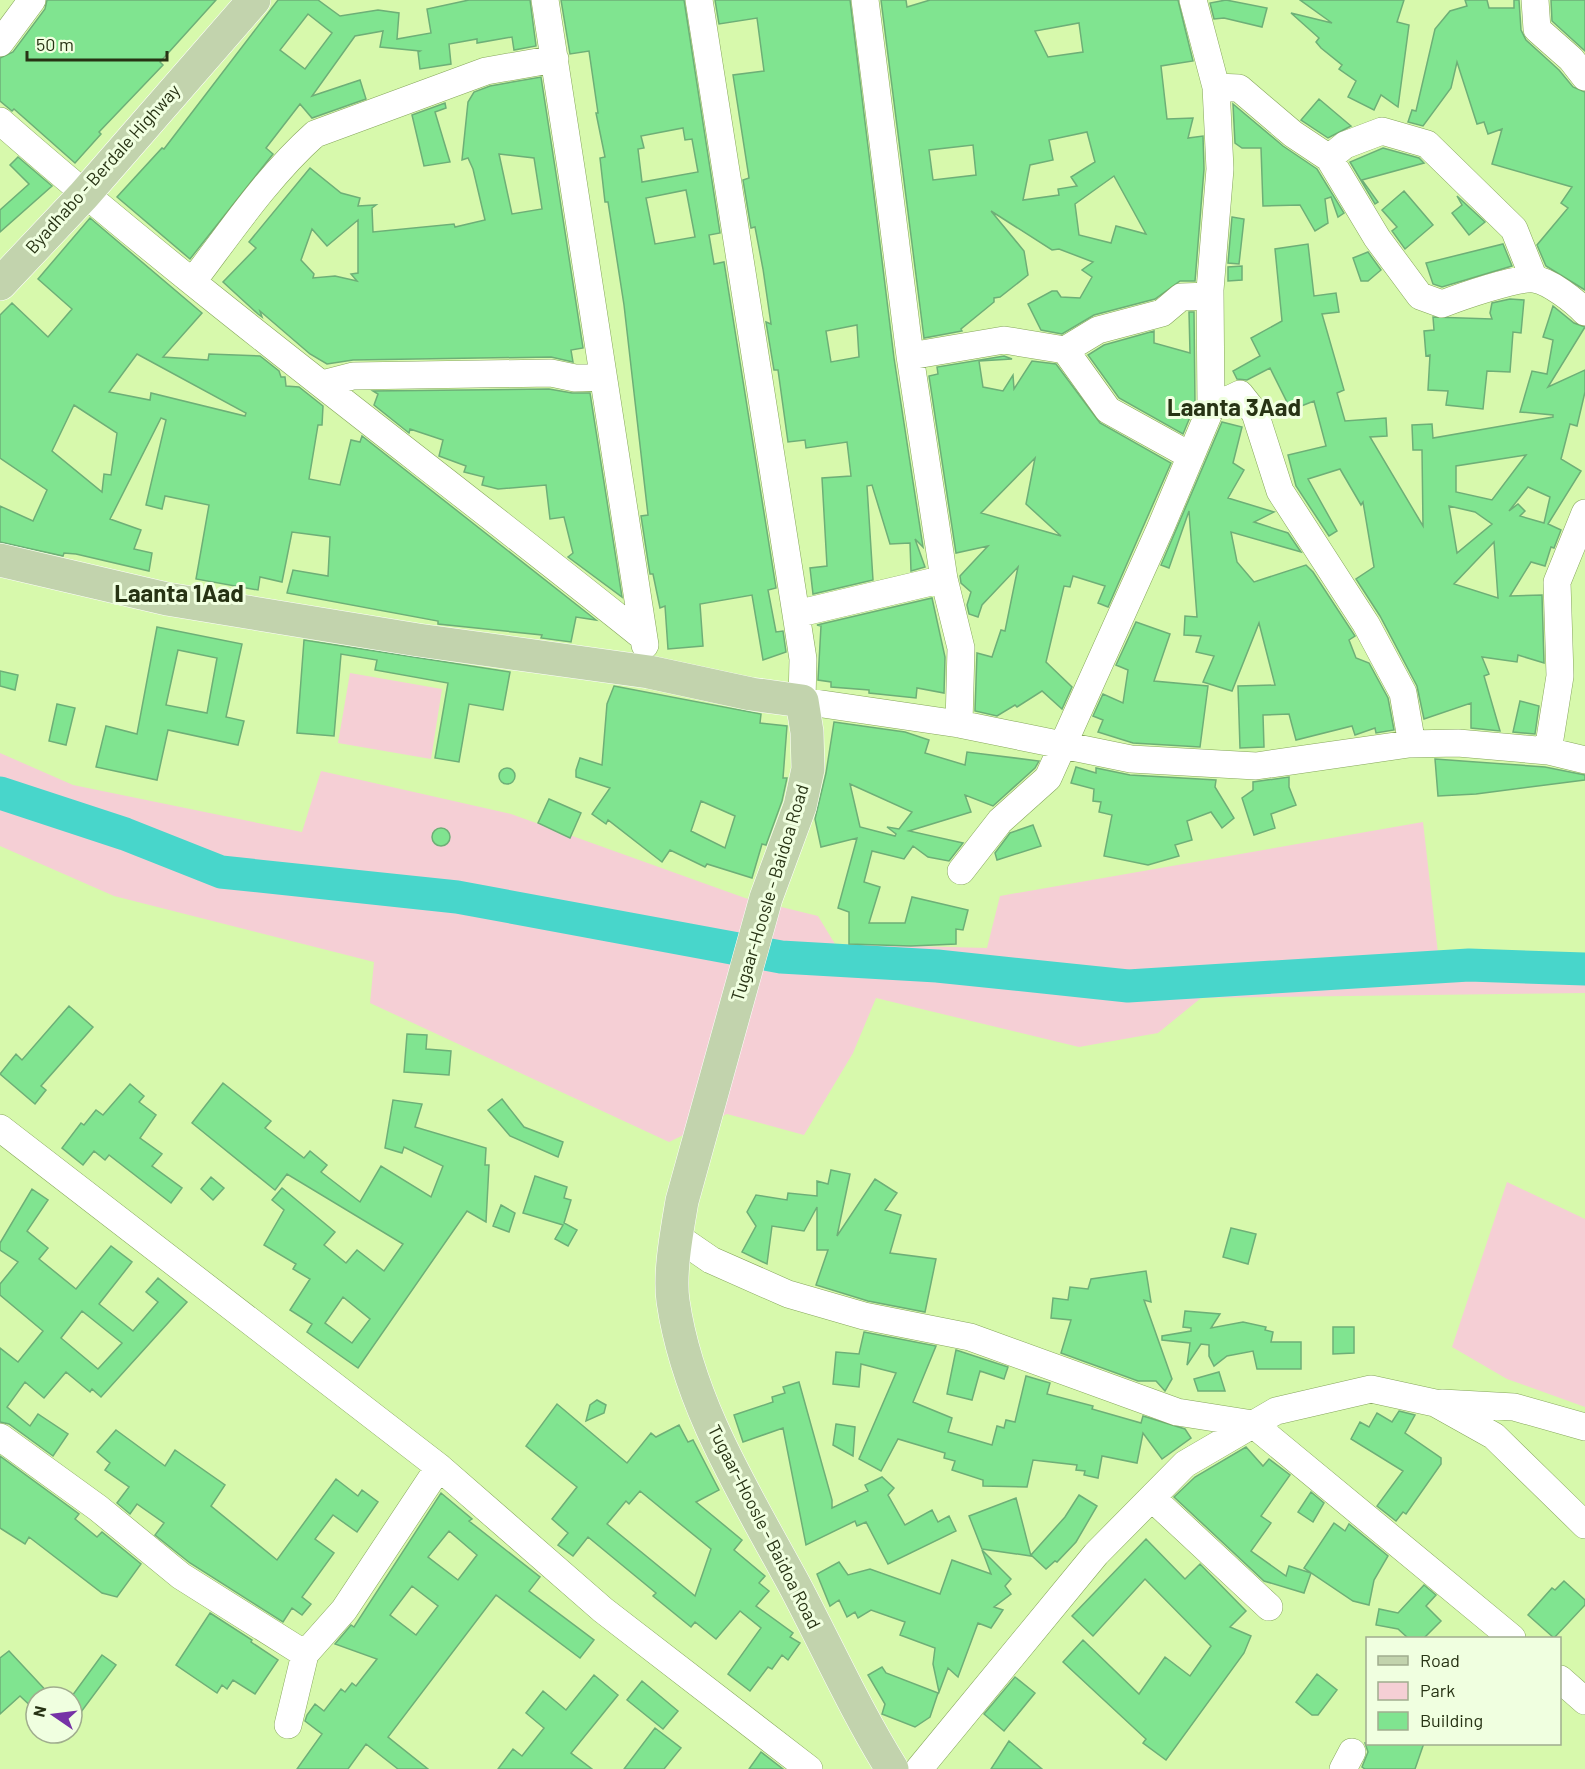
<svg xmlns="http://www.w3.org/2000/svg" width="1585" height="1769" viewBox="0 0 1585 1769" font-family="Barlow,sans-serif">
	<style>
		.green { fill: #f5cfd5 }
		.lines { fill: none; stroke-linecap: round; stroke-linejoin: round }
		.river { stroke: #48d6cb; stroke-width: 33 }
		.building { fill: #80e490; stroke: #6daf77; stroke-width: 1.5; fill-rule: evenodd }
		.minor-casing { stroke: #86a65b; stroke-width: 28 }
		.major-casing { stroke: #fff; stroke-width: 34 }
		.minor { stroke: #fff; stroke-width: 27 }
		.major { stroke: #c2d3ad; stroke-width: 33 }
		.labels { text-anchor: middle; stroke-width: 6; stroke-linejoin: round; paint-order: stroke }
		.street-label { font-size: 18px; fill: #273314; stroke: #f0ffe0 }
		.district-label { font-size: 24px; font-weight: bold; fill: #273314; stroke: #f0ffe0 }
	</style>
	<rect width="100%" height="100%" fill="#d7f9ac"/>
	<path class="green" d="M350,673l92,16 -11,70 -93,-16z
		M0,753l73,32 229,47 19,-61 190,43 234,84 73,18 17,28 152,4 13,-52 423,-74 15,131 147,9v31l-384,5 -43,35 -79,14 -203,-49 -23,55 -49,82 -77,-21 -58,28 -299,-139 4,-41 -260,-66 -114,-50z
		M1507,1182l78,37v188l-78,-28 -55,-32z"/>
	<g class="lines">
		<path class="river" d="M0,793l125,41 96,38 236,25 324,60 156,9 191,20 341,-21 116,4"/>
	</g>
	<path class="building" d="M47,0h169l-56,62 3,3 -64,67 2,2 -26,29 -61,-54 -2,2 -12,-10v-43l13,-6 32,-43z
		M278,0h40l22,16 38,-6 21,3 -2,26 34,-6 -4,-24 42,-9h61l6,46 -22,4 -2,-13 -35,6v-4l-28,5 2,20 -31,5 -2,-17 2,-1 -40,-4 3,-16 -28,5 -43,60 48,-16 6,19 -54,19 -12,-14 -34,44 7,6 -83,105 -73,-62 45,-49 2,1zM308,14l24,19 -27,36 -25,-19z
		M561,0h123l36,233 -11,2 5,29 10,-2 52,326 -8,2 8,42 7,-1 3,21 -23,8 -11,-65 -52,9 3,42 -35,3 -3,-43 -5,2 -7,-34h-3l-9,-58 7,-1 -24,-210 -16,-103h-3l-5,-44 5,-1 -9,-44h2l-9,-62 -19,3zM683,128l2,12 7,-1 6,33 -56,10 -4,-33 6,-1 -3,-12zM686,190l9,47 -40,7 -9,-46z
		M715,0h135l44,358 29,189 -8,-8 10,28 -14,4 -1,-28 -20,1 -18,-59 -5,1 6,94 -60,14 -3,-26 17,-2 -5,-88 29,-2 -4,-34 -41,6 -1,-8 -17,2 -10,-72h-4l-8,-48 5,2 -8,-55 -8,-42 -4,1 -8,-48 6,-2 -16,-103 31,-4 -7,-53 -38,6zM857,325l2,32 -28,5 -5,-31z
		M881,0h25l1,7 23,-7h248l15,61 -32,5 6,53 26,-1 -5,20 15,-2 1,33 -9,112h-15l-25,18 -61,16 -32,19 -21,-4 -13,-26 24,-13h5l4,6 19,1 12,-21 -10,-7 11,-8 -34,-13 -7,1 -61,-39 33,40 4,24 -28,22 -6,1v4l-33,27 1,2 -38,7zM1079,23l4,29 -35,5 -13,-26zM1087,132l8,30 -24,15 6,9 -19,3 1,6 -36,5 7,-35 23,-5 -4,-20zM973,145l3,30 -43,5 -4,-30zM1114,176l32,58 -30,-8 -5,17 -32,-8 -4,-31z
		M1226,0l41,8 -5,19 -38,-9 -10,1 -4,-16z
		M1300,0h104l-7,22 12,3 -11,82 -17,-12 -7,15 -26,-13 8,-16 -17,-12 3,-4 -21,-17 -5,-6 3,-4 -28,-25 41,10z
		M1465,0h22l2,8h25v-8h5l2,30 5,10 33,30 14,17 12,5v198l-39,-24 -9,-21 31,-37 -7,-5 11,-16 -80,-23 10,-35 -14,5 -4,-12 -7,2 -20,-62 -6,26 -28,38 -15,-4 4,-12 4,1 19,-82 15,-18 17,-5z
		M1551,0h34v51l-33,-30z
		M541,77l42,271 -12,2 2,12 -22,-5 -198,3 -26,4 -17,-10 -50,-43 2,6 -4,-3 -35,-32 33,-34 -7,-6 61,-74 31,25 19,5 -2,8 18,-1 -4,3 1,24 81,-8 1,3 30,-7 -12,-51 -5,-11 -6,2 6,-58 6,-10 16,-6zM499,154l35,4 8,51 -30,5zM358,220v53l-7,1 6,7 -22,-5 -22,2 1,-4 -13,-14 11,-31 15,17z
		M1319,99l32,27 -23,12 -27,-18z
		M445,103l1,5 -11,4 15,50 -26,4 -12,-51z
		M1233,104l50,42 34,23 27,44 -6,4 -7,-20 -6,2 3,24 -13,8 -15,-26 -37,1 -2,-58h-19l-7,-5z
		M1383,148l36,10 5,5 -62,17 16,22 -3,2 -25,-42z
		M18,157l34,29 -52,46v-22l29,-26 -19,-19z
		M1404,191l29,34 -28,24 -13,-18 5,-4 -15,-17z
		M1457,196l28,26 -16,13 -17,-22 10,-8z
		M1232,217l12,2 -5,45 -11,-1z
		M90,218l112,95 -39,44 45,3 1,-6 51,2 19,15 2,6h4l1,9 13,1 24,19 -1,19h-4l-9,54 31,6 11,-45 9,2 2,-6 234,184 -20,-3 -5,25 -30,-4 1,-3 -104,-11v-3l-151,-28 6,-23 35,6 2,-39 -38,-5 -10,50 -22,-5 -2,13 -62,-11 13,-74 -44,-9 -3,13 -16,-4 20,-85 -5,-2 -51,101 31,11 -7,19 18,4 -3,18 -73,-17 -12,-1 -1,3 -63,-14v-36l33,15 14,-31 -47,-32v-143l12,-12 36,34 24,-28 -34,-30zM137,354l109,59 -1,3 -94,-23 -1,7 -41,-8zM74,405l43,28 -6,42 -7,-1 -2,18 -50,-41z
		M1308,244l6,52 22,-3 3,19 -17,2 22,76 -7,3 8,28 41,-3 1,18 -17,1 53,89 -1,-76h-9l-1,-25 20,-1 1,14 120,-21v-2l-33,-3 12,-41 15,3 6,-34 -10,-3 10,-31 21,17 11,4 -37,60 37,-17v22l-8,34 -7,-2 -9,35 20,12 -33,53 13,6 -7,18 -3,-1 -6,19 -14,-4 -21,34 32,-1 2,68 -26,-8 -1,7 -35,-5 7,17 -5,2 16,55 -29,-3v-25l-47,16 -7,-33 -37,-70 -24,-37 18,-12 -11,-65 -2,3 -21,-36 -32,10 29,52 -8,5 -33,-50 -8,-31 38,-9 -12,-45 -23,9 -21,-42 -23,12 -10,-1 -4,-8 27,-15 -9,-18 31,-17 -7,-72zM1526,455l-34,45 -36,-8v-26zM1528,487l22,10 -6,26 -24,-7 5,-5 -7,-7 -9,7zM1449,506l26,6 17,12 -35,29zM1494,542l4,56 -44,-14z
		M1503,244l9,22 -70,21 -9,-3 -7,-21z
		M1368,252l13,18 -13,11h-7l-8,-23z
		M1242,266v14l-14,1v-14z
		M1510,299l14,1 -3,33 -8,-1 -3,40 -23,-1 -4,38 -37,-4 2,-14 -20,-1 2,-35 -4,1 -2,-25 10,-1 -1,-13 59,2 -2,-6 2,-10z
		M1189,312h5l1,93 -12,29 -64,-36 -31,-43 16,-10 50,-14v12l36,10z
		M1004,356l8,3 -33,2 4,26 20,4 10,-16 1,14 18,-28 24,3 44,59 71,40 -63,144 -10,-4 7,-17 -32,-10 -3,11 -6,-1 -18,76 26,25 -10,22 -20,-18 -25,16 -2,-2 -18,11 -22,-5 2,-58 15,4 9,-27 4,1 13,-64 -36,38 -4,12 -9,-3 -2,-9 4,-13 -10,-9 -1,-7 28,-30 -32,7 -27,-177 9,-2 -1,-7zM1035,458l-9,46 35,32 -80,-23z
		M549,389l23,4h18l32,204 -54,-40 5,-4 -9,-36 -14,2 -4,-34 -48,4 -16,-4 2,-8 -20,-5 2,-6 -27,-10 4,-16 -33,-11 -1,4 -35,-28 4,-11 -5,-3z
		M1222,422l20,5 -9,36 11,7 -16,28 46,14 -20,10 34,11 13,19 -70,-20 6,30 17,20 52,-17 7,7 42,64 -6,4 7,18 13,5 19,35 6,32 -18,3 -1,-5 -20,7 -3,-9 -56,14 -7,-26 -26,1 1,32 -24,1 -2,-62 37,-1 -16,-62 -27,68 -29,-9 11,-26 -18,-4 5,-16 -17,-1 1,-19 12,1 -8,-106 -20,57 -8,-3z
		M932,598l13,59 -1,36 -27,-5 -1,10 -47,-5v-3l-38,-3v-5l-13,-2 3,-54 -4,-1z
		M1136,622l34,12 -16,47 54,5 -8,61 -67,-4 -35,-11 5,-12 -10,-4 10,-22 20,9 5,-33 -12,-5z
		M157,627l85,17 -16,73 18,4 -6,24 -70,-15 -11,50 -61,-13 10,-41 31,8zM178,650l39,8 -10,55 -41,-8z
		M304,640l206,32 -7,38 -34,-6 -10,58 -24,-4 13,-75 -73,-13 2,-10 -36,-6 -7,82 -37,-3z
		M0,671l18,4 -3,15 -15,-4z
		M614,686l147,28 -1,9 27,3 -4,52h4l-5,23 -16,44 -4,-1 -10,34 -45,-14 -2,3 -35,-17 -8,12 -54,-42 -2,4 -14,-10 18,-26 -34,-11v-7l4,-12 22,7 5,-61zM701,801l34,15 -10,32 -34,-17z
		M1520,701l19,5 -4,28 -22,-2z
		M57,704l18,4 -9,37 -17,-4z
		M834,722l71,10 24,8 -4,13 40,12 2,-13 72,9 -4,7 -42,38 -28,-11 6,17 -62,19 54,12 -14,18 -21,-4 -15,-11 -9,13 -32,-8 -8,31 16,5 -11,36h36l7,-26 56,13 -5,20 -7,-1v15l-45,2 -62,-2v-32l-11,-4 19,-70 -36,9 -6,-28 11,-46zM850,784l62,28 -13,17 -12,-2 9,7 -1,2 -35,-9z
		M1435,759l110,8 40,8v5l-109,14 -38,2z
		M1076,767l20,6v-5l34,7 86,5 -1,7 19,31 -12,10 -11,-16 -24,9 5,19 -17,5 4,11 -31,9 -44,-9 8,-41 -13,-3 2,-10 -8,-1 1,-12 -23,-6z
		M499 776a8 8 0 1 1 16 0a8 8 0 1 1-16 0Z
		M1289,777v10l7,18 -25,9 4,14 -21,7 -12,-37 11,-8v-8z
		M549,799l32,14 -11,25 -32,-15z
		M1033,825l8,21 -44,14 -2,-7 15,-20z
		M432 837a9 9 0 1 1 18 0a9 9 0 1 1-18 0Z
		M69,1006l24,21 -52,59 5,4 -11,14 -35,-30 16,-20 6,6z
		M407,1034l20,1 -1,14 25,2 -2,24 -45,-3z
		M223,1083l48,38 -6,7 39,30 6,-7 17,14 -6,7 39,30 21,-36 50,31 12,-31 -39,-19 -2,6 -17,-5 8,-48 29,4 -7,23 71,21 -1,17h4l-3,57 -19,-11 -109,157 -51,-36 5,-8 -22,-14 20,-31 -17,-10 3,-5 -32,-19 20,-35 -12,-10 10,-12 53,44 -11,13 22,18 11,-13 27,21 19,-27 -116,-70 -12,16 -83,-67zM343,1297l27,22 -18,24 -27,-20z
		M130,1084l14,12 -5,6 17,13 -16,23 22,16 -10,12 30,22 -11,15 -62,-48 -4,5 -11,-9 -11,14 -21,-17 19,-25 3,2 12,-15 7,5z
		M502,1099l22,28 39,15 -5,15 -48,-21 -22,-26z
		M831,1170l19,4 -13,62 38,-57 22,14 -12,17 16,5 -11,38 46,6 -11,53 -57,-11 -52,-16 12,-35h-11v-43l-13,24 -32,-5 -5,38 -25,-12 14,-26 -9,-14 9,-17 31,5 1,-7 29,3v-15l11,3z
		M535,1176l32,11 -3,11 7,2 -7,23 13,7 -9,16 -13,-7 8,-14 -40,-12z
		M211,1177l13,11 -11,12 -12,-11z
		M32,1189l16,11 -21,31 21,17 -9,11 37,30 35,-43 21,16 -33,42 34,27 25,-29 -12,-10 12,-14 29,24 -86,95 -9,-8 -2,3 -24,-20 -22,26 -19,-16 -18,25 23,19 8,-12 30,20 -15,22 -44,-32 -9,-2v-74l18,14 25,-31 -43,-36v-11l18,-22 -18,-12v-7zM82,1311l40,32 -24,26 -37,-31z
		M501,1205l14,8 -6,19 -16,-6z
		M1231,1228l25,6 -8,30 -25,-7z
		M1146,1271l5,31 -7,-2 28,79 -7,12 -9,-10h-18l-77,-28 10,-33 -20,-2 2,-20 15,2 2,-13 18,2 3,-10z
		M1185,1311l35,3 -9,14 32,-6 23,5 -1,3 8,2 -2,10h30v27h-44l-4,-18 -26,5 -13,10 -5,-10v-11l-8,-1 -14,21 3,-22 -28,-3v-4l29,-5v-3l-8,-1z
		M1333,1327h21v26l-21,1z
		M864,1332l72,14 -23,56 39,16 -4,14 44,13 5,-19 7,2 2,-8 9,2 11,-46 24,7 -3,11 46,12 -1,3 49,14 2,-7 42,13 6,9 -29,21 -19,-26 -6,30 -35,-7 -4,22 -14,-3 1,-4 -9,-1 1,-5 -44,-5 -6,27 -44,-1v-6l-31,-10 3,-9 -11,-3 1,-5 -47,-14 -17,32 -22,-12 37,-86 -35,-9 -2,23 -26,-3 3,-32 23,2z
		M956,1350l52,17 -4,12 -24,-8 -8,29 -25,-6z
		M1219,1372l6,19h-27l-4,-12z
		M799,1382l33,118v8l36,-17 -3,-6 17,-8 12,11 -6,7 17,30 27,-15 6,12 11,-6 7,15 -68,33 -22,-42 -9,4 -2,-5 -49,24 -23,-117 -40,14 -9,-27 39,-13 -1,-5 13,-4 -2,-6z
		M597,1400l9,5 -2,8 -18,8 4,-16z
		M557,1404l70,59 24,-30 5,4 23,-12 9,17 5,-2 26,50 -23,12 46,38 -8,10 31,26 -6,7 10,8 -13,15 37,27 -3,4 10,6 -12,17 -6,-5 -10,14 -4,-2 -18,24 -22,-17 33,-46 -21,-17 -24,28 -21,-17 -4,5 -38,-31 3,-3 -68,-56 -15,19 -15,-11 10,-12 -16,-14 25,-32 -51,-41zM640,1491l71,58 -16,47 -88,-72 19,-23 3,3z
		M1399,1411l16,4 -10,18 36,25v6l-35,50 -3,-2 -7,9 -19,-15 26,-35 -52,-32 9,-17 9,5 8,-14 15,9z
		M836,1424l19,3 -2,29 -20,-11z
		M116,1430l49,36 10,-16 50,35 -14,21 66,54 59,-81 22,17 4,-6 16,12 -21,30 -24,-17 -18,24 19,14 -32,44 9,7 -9,11 -10,-7 -9,14 -93,-59 -35,-28 9,-12 -27,-19 -7,10 -13,-11 12,-16 -24,-17 5,-7 -13,-11z
		M1246,1447l17,19 6,-7 21,16 -29,41 10,7 -20,28 35,25 3,-10 22,7 -7,20 -40,-12 -90,-84 21,-20z
		M0,1456l79,58 -4,5 22,18 5,-5 39,32 -24,33 -15,-4 -73,-56 -4,7 -25,-16z
		M1311,1492l13,11 -11,19 -15,-10z
		M441,1493l31,26 -3,2 71,56 -11,14 65,49 -14,18 -84,-63 -108,142 40,32h-30l-32,-25 -18,25h-51l25,-35 -17,-13 2,-6 8,-11 9,7 17,-22 4,3 7,-9 4,3 21,-27 -42,-15 16,-19 3,2zM449,1531l28,24 -19,25 -30,-23zM412,1586l26,20 -22,29 -26,-20z
		M1079,1495l18,11 -21,36 -19,20 -2,-1 -9,8 -15,-14 34,-38z
		M1016,1498l15,58 -49,-7 -13,-33z
		M1334,1523l11,8 4,-7 39,32 -14,24 -5,25 -16,-4 -49,-33z
		M1146,1539l39,40 15,-15 46,47 -16,16 21,9 -7,17 -78,107 -23,-17 3,-4 -83,-77 20,-22 56,54 26,-37 25,19 21,-30 -66,-67 -52,57 -21,-20z
		M982,1550l29,29 -6,7 6,8 -17,13 9,3 -12,18 -13,-5 -20,54 -10,-9 -9,24 -6,-28 2,-16 -35,-13 5,-13 -34,-12 -13,8 -3,-6 -8,5 -8,-17 -9,6 -13,-32 22,-12 9,13 22,-6 70,25 12,-34 39,14z
		M1564,1581l21,19v5l-31,33 -26,-23 24,-27 3,2z
		M1424,1585l12,10 -10,11 15,15 -17,17h-16l-10,-9 -22,-4 3,-16 19,4z
		M210,1613l42,27 -1,2 27,18 -23,34 -22,-14 -6,9 -5,-4 -5,8 -41,-28z
		M9,1651l43,46h-16v14l-16,-15 -20,18v-56z
		M102,1655l14,10 -35,47 -9,-6v-10z
		M882,1667l4,6 52,20 -8,24 -15,10 -33,-13 3,-10 -17,-29z
		M1317,1674l20,16 -19,25h-6l-16,-13z
		M594,1675l24,20 -47,58 21,16h-94l15,-20 9,7 22,-28 -18,-15 17,-22 23,19z
		M1015,1677l20,16 -31,38 -20,-17z
		M642,1681l36,30 -15,18 -36,-29z
		M655,1728l26,20 -17,21h-40z
		M1009,1741l33,28h-51z
		M1365,1743h59l-9,26h-50l-3,-2 6,-15z
		M761,1752l22,17h-34z"/>
	<g class="lines">
		<defs>
			<path id="minor" d="M545,0l100,645
				M699,0l97,614 7,45 -1,42 157,23 172,35 125,7 153,-22 49,-1 90,8 37,9
				M865,0l45,356 34,223 17,69 -2,76
				M1535,0l2,29 34,30 14,18
				M0,43l32,-43
				M1216,87l23,1 54,46 36,24 48,80 43,58 22,8c18,-7 75,-27 92,-25 15,2 41,22 51,33
				M0,121c207,181 429,344 643,516
				M1329,158l16,-13 37,-14 45,13 87,85 20,50
				M193,281c38,-50 75,-105 122,-147l171,-63 69,-12
				M1065,350l33,-20 64,-17 19,-16 29,-1
				M910,356l94,-16 61,10 43,60 83,46
				M322,384l31,-8 198,-3 24,5 28,-1
				M1211,408l29,-14 15,19 25,78 86,133 37,69 7,40 -1,11
				M796,614l148,-35
				M1548,751l12,-75 -3,-94 28,-69
				M961,871l39,-50 48,-43 112,-249 51,-121 -1,-118 10,-121 -4,-82 -23,-87
				M0,1128l439,339 164,143 206,159
				M676,1236l35,24 77,34 76,22 106,21 207,75 76,12 259,214
				M1442,1403l72,4 71,20
				M0,1437l98,71 83,68 124,78 -17,71
				M1152,1498l117,109
				M305,1654l39,-44 95,-143
				M1560,1679l25,22
				M919,1769l177,-215 89,-90 91,-53 95,-22 64,14 59,33 91,89
				M1343,1769l9,-17"/>
			<path id="major" d="M0,284l84,-89 170,-195
				M0,560l167,39 251,41 231,32 102,22 51,7 5,31 1,37 -8,37 -34,92 -84,303c-5,30 -13,71 -9,100 15,104 74,196 123,287 32,61 60,123 96,181"/>
		</defs>
		<use href="#minor" class="minor-casing"/>
		<use href="#major" class="major-casing"/>
		<use href="#minor" class="minor"/>
		<use href="#major" class="major"/>
	</g>
	<g class="labels">
		<g class="street-label">
			<text transform="translate(103 169) rotate(-48)" y="6">Byadhabo - Berdale Highway</text>
			<text transform="translate(770 893) rotate(-73)" y="6">Tugaar-Hoosle - Baidoa Road</text>
			<text transform="translate(764 1527) rotate(63)" y="6">Tugaar-Hoosle - Baidoa Road</text>
		</g>
		<g class="district-label">
			<text x="1234" y="416">Laanta 3Aad</text>
			<text x="179" y="602">Laanta 1Aad</text>
		</g>
	</g>
	<rect x="1366" y="1637" width="195" height="108" fill="#f0ffe0" stroke="#a0ad8e" stroke-width="1.5"/>
	<rect x="1378" y="1656" width="30" height="9" fill="#c2d3ad" stroke="#a0ad8e" stroke-width="1.5"/>
	<text x="1420" y="1667" font-size="18" fill="#273314">Road</text>
	<rect x="1378" y="1682" width="30" height="18" fill="#f5cfd5" stroke="#a0ad8e" stroke-width="1.5"/>
	<text x="1420" y="1697" font-size="18" fill="#273314">Park</text>
	<rect x="1378" y="1712" width="30" height="18" fill="#80e490" stroke="#a0ad8e" stroke-width="1.5"/>
	<text x="1420" y="1727" font-size="18" fill="#273314">Building</text>
	<g transform="translate(54 1715) rotate(284)"><circle r="28" fill="#f0ffe0" stroke="#a0ad8e" stroke-width="1.5"/>
	<path d="M0-4.5L10 22L0 15L-10 22Z" fill="#7632a6"/>
	<text y="-9" font-size="16" font-weight="bold" text-anchor="middle" fill="#273314">N</text>
	</g>
	<path d="M27 51v9h140v-9" fill="none" stroke="#273314" stroke-width="3"/>
	<text x="36" y="51" font-size="18" fill="#273314" stroke="#f0ffe0" stroke-width="4.5" paint-order="stroke">50 m</text>
</svg>
